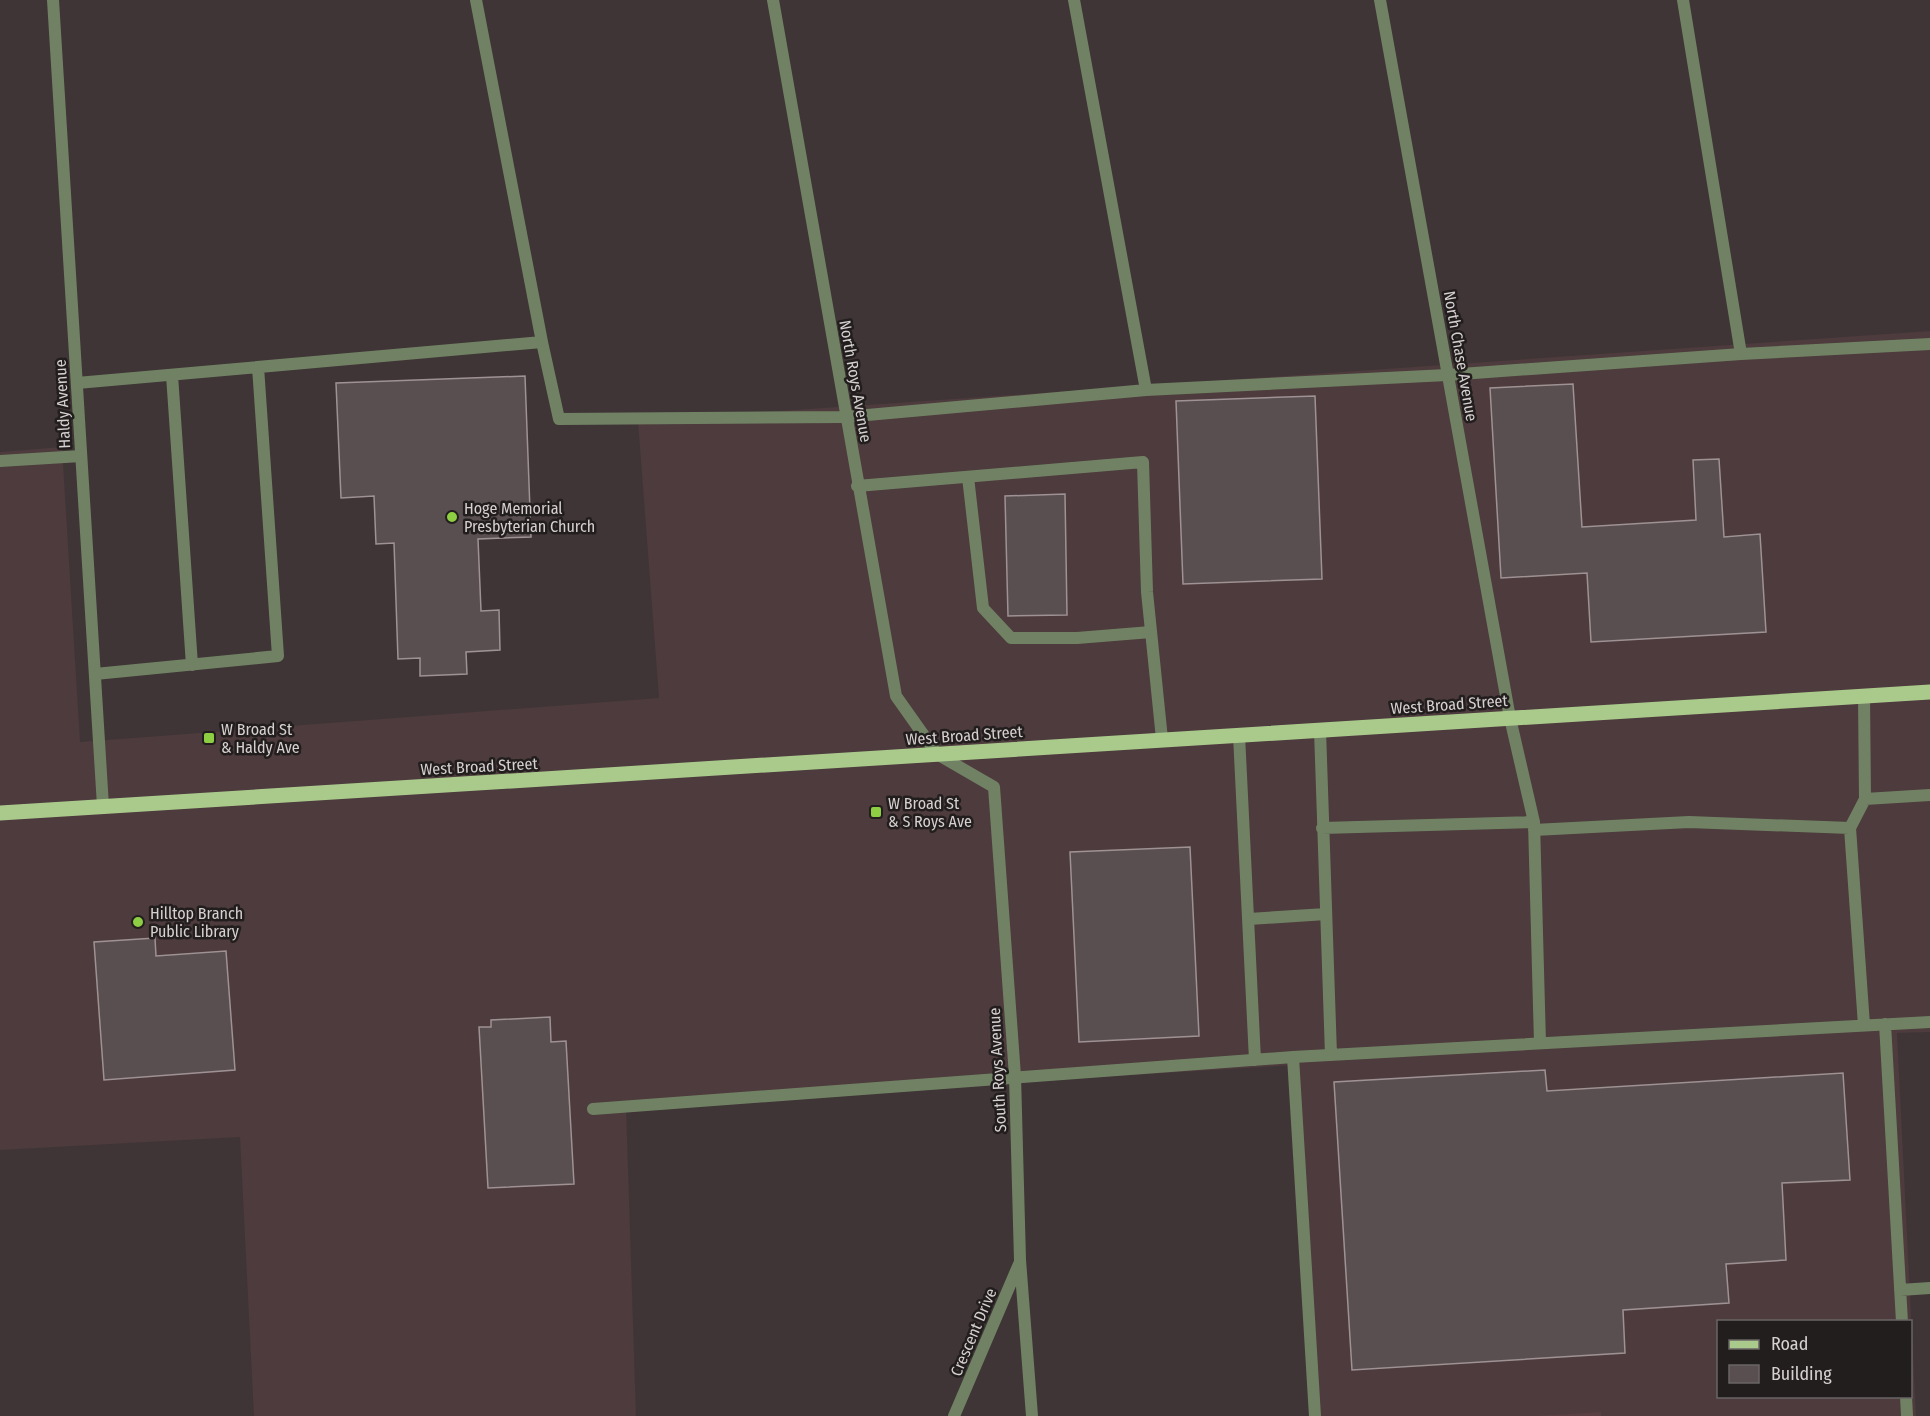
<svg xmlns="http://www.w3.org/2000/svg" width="1930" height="1416" viewBox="0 0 1930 1416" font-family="'Fira Sans Condensed',sans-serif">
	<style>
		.built { fill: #4d3b3d; fill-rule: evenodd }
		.green { fill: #593e42 }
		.building { fill: #5a4f50; stroke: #9f9294; stroke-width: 1.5 }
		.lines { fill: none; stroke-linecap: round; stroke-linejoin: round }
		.lane { stroke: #718264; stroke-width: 12 }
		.street { stroke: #718264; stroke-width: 12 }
		.primary { stroke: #aaca8c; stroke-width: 15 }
		.poi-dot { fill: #8ece43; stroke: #221e1e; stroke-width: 2 }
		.labels { text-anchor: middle; stroke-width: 5; stroke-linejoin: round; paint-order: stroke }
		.street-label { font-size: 16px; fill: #d7d0d1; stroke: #221e1e }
		.poi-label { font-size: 16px; fill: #d7d0d1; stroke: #221e1e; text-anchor: start }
	</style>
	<rect width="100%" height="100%" fill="#3f3536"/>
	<path class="built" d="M1930,331v701l-33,1 19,383h-606l-15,-351 -669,41 10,310h-382l-14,-279 -240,13v-698l62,-5 18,295 579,-44 -21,-277zM1718,1322h192v74h-192z"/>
	<path class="green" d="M1601,1412v4h-68z"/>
	<path class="building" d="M525,376l6,161 -53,2 3,72 18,-1 1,40 -34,2 1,22 -47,2v-18l-22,1 -4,-116 -18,1 -2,-48 -33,2 -5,-115z
		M1573,384l9,143 114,-7 -3,-60 26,-1 5,78 36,-3 6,98 -175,10 -4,-69 -86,5 -11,-190z
		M1315,396l7,183 -139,5 -7,-183z
		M1065,494l2,121 -59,1 -3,-120z
		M1190,847l9,189 -120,6 -9,-190z
		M155,938l1,18 70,-5 9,119 -131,10 -10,-138z
		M550,1017l1,25 15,-1 8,143 -86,4 -9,-161h12v-7z
		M1545,1070l2,21 296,-18 7,107 -68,3 4,77 -60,4 3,39 -106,7 2,43 -273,17 -18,-288z"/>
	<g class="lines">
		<path class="lane" d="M476,0l66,342
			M1074,0l72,390
			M1683,0l58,354
			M172,375l20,290
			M77,383l465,-41 17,77 286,-2 301,-27 301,-15 294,-21 189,-10
			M0,461l81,-5
			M968,477l15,131 28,30h66l74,-6
			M857,486l286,-24 4,130 15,147
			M95,674l183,-18 -20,-289
			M1510,718l24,104 6,221
			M1320,730l11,325
			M1239,735l16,325
			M1865,799l65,-4
			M1322,828l212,-6
			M1534,830l155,-8 161,6
			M1249,919l77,-5
			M1885,1024l17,298
			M1864,1025l-14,-197 15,-29 -1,-103
			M1293,1057l22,359
			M593,1109l700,-52 637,-35
			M1900,1290l30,-2
			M1906,1396l1,20"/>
		<path class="street" d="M53,0l50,806
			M773,0l123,696 41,58 57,33 21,289 5,184 12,156
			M1380,0l130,718
			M954,1416l65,-152"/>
		<path class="primary" d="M0,813l1930,-121"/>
	</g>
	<g class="poi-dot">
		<circle cx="452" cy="517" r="6"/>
		<rect x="203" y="732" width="12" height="12" rx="3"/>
		<rect x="870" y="806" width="12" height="12" rx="3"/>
		<circle cx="138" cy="922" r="6"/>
	</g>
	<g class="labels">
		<g class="street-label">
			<text transform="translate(1461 356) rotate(80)" y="6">North Chase Avenue</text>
			<text transform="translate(856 381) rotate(80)" y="6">North Roys Avenue</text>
			<text transform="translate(62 404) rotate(-93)" y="6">Haldy Avenue</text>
			<text transform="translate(1449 704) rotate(-4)" y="6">West Broad Street</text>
			<text transform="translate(964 735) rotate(-4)" y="6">West Broad Street</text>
			<text transform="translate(479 766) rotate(-3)" y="6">West Broad Street</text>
			<text transform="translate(997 1070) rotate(-93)" y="6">South Roys Avenue</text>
			<text transform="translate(973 1332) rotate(-67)" y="6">Crescent Drive</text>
		</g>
		<g class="poi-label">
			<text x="464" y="514">Hoge Memorial<tspan x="464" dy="18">Presbyterian Church</tspan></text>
			<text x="221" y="735">W Broad St<tspan x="221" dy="18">&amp; Haldy Ave</tspan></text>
			<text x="888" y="809">W Broad St<tspan x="888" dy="18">&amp; S Roys Ave</tspan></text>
			<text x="150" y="919">Hilltop Branch<tspan x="150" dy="18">Public Library</tspan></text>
		</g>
	</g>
	<rect x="1717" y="1320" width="195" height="78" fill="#221e1e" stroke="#6a6566" stroke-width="1.5"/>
	<rect x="1729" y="1340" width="30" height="9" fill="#aaca8c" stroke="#6a6566" stroke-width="1.5"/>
	<text x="1771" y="1350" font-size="18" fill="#d7d0d1">Road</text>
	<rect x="1729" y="1365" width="30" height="18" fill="#5a4f50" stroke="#6a6566" stroke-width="1.5"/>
	<text x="1771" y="1380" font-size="18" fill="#d7d0d1">Building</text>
</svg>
